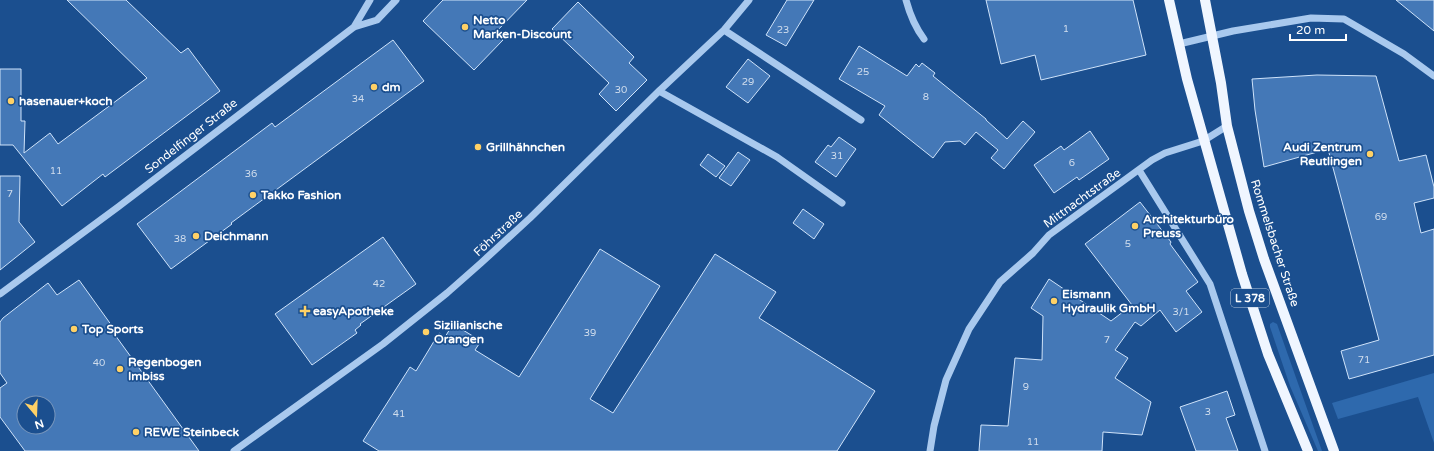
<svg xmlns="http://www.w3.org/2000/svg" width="1434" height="451" viewBox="0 0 1434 451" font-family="'Varela Round',sans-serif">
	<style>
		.green { fill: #2e69ad }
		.building { fill: #4478b7; stroke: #cfe3fa; fill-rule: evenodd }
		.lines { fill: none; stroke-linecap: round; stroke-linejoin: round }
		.minor { stroke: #a9c9ee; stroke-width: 7 }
		.major { stroke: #f0f6ff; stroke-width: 10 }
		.poi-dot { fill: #ffd166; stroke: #1b4f8f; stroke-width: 1.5 }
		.labels { text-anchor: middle; stroke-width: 3.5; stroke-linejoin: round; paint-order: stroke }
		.number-label { font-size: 10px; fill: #d0dded }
		.shield { fill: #1b4f8f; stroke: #bbcadd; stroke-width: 1 }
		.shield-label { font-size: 11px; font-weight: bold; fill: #fff }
		.poi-label { font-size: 12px; font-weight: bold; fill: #fff; stroke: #1b4f8f; text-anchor: start }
		.street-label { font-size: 12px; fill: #fff; stroke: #1b4f8f }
	</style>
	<rect width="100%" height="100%" fill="#1b4f8f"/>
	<path class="green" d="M1273,322l4,2 45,127h-4l-28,-65 -20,-59v-3z
		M1434,373v70l-16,-46 -80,22 -6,-16z"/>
	<path class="building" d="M67,0h59l55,53 7,-5 32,43 -115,86 -2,-3 -41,32 -49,-61h-13v-76h21v52h4l-1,32 26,-20 8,11 89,-66z
		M443,0h84l-32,33 8,7 -29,30 -51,-49z
		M787,0h27l-28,46 -20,-11z
		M986,0h147l13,55 -105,25 -6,-25 -34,9z
		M1396,0h38v31z
		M578,2l56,55 -5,6 18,17 -31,31 -17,-17 10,-11 -57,-54z
		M393,40l31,41 -193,142 1,1 -61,45 -34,-45 135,-101 3,4z
		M859,46l48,30 9,-12 3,3 3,-4 13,10 -2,3 53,43v1l21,19 16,-18 12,11 -31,37 -13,-11 7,-8 -22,-18 -11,13 -5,-4 -15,1 -12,16 -54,-43 6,-9 -46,-27z
		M748,59l22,17 -22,27 -22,-16z
		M1317,75l59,1 23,85 27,-6 8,32v11l-20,5 7,30 13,-4v126l-85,24 -8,-28 38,-11 -51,-191 -64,18 -9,-57 -3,-31z
		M1090,131l19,28 -30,21 -2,-3 -23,16 -20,-28 27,-19 3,4z
		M839,137l17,12 -20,28 -21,-15 13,-17 3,2z
		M738,152l12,8 -19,26 -12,-8z
		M708,154l17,12 -9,11 -16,-12z
		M0,176h20l-1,46 16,20 -35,28z
		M1140,202l31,40 -1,2 28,38 -12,9 16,21 -26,20 -16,-22 -19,16 -6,-4 -20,28 13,8 -13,20 36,24 -9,33 -39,-3 -1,19h-123l2,-26 27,1 7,-68 27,2 1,-44 -12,-8 18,-29 62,42 21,-16 -47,-61z
		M803,209l21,15 -10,15 -21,-16z
		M383,237l33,47 -56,40 1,1 -6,5 2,3 -45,32 -37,-51z
		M600,249l60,37 -70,113 23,14 102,-159 61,38 -17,26 116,73 -38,60h-458l-16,-10 47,-74 6,4 23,-38 6,4 8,-13 28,17 -6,9 44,27z
		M79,280l33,46 -2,2 89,123h-174l-25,-34v-29l7,-5 -7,-10v-51l3,-4 45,-35 9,12zM24,403h24v24h-24z
		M1227,391l8,24 -9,3 12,33h-42l-16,-44z"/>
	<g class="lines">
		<path class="minor" d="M906,0c4,15 9,27 18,39
			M354,27l16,-27
			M724,30l137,90
			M1179,44l54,-13 78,-13 33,1 60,35 30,22
			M659,91l118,66 65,46
			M1139,170l71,114 55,167
			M0,294l118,-87 236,-180 23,-7 19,-20
			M234,451l149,-107 64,-51 34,-30 49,-45 129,-127 65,-61 25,-30
			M930,451l4,-25 12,-46 23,-51 31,-47 33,-29 16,-18 103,-75 13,-7 38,-12 24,-15"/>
		<path class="major" d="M1169,0l18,79 55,195 26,80 40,97
			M1205,0l16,83 6,43 22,85 15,48 70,192"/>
	</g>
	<g class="poi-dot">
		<circle cx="465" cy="27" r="4"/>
		<circle cx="374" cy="87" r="4"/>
		<circle cx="11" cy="101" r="4"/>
		<circle cx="478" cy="147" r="4"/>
		<circle cx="1370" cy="154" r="4"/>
		<circle cx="253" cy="195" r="4"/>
		<circle cx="1135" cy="226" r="4"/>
		<circle cx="196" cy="236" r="4"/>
		<circle cx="1054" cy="301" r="4"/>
		<path d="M303 305h4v4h4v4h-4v4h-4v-4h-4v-4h4z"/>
		<circle cx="74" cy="329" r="4"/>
		<circle cx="426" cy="332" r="4"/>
		<circle cx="120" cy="369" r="4"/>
		<circle cx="136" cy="432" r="4"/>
	</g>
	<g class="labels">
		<g class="number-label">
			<text x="1066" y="32">1</text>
			<text x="783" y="33">23</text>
			<text x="863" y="75">25</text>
			<text x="748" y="85">29</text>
			<text x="621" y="93">30</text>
			<text x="926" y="100">8</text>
			<text x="358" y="102">34</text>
			<text x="837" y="159">31</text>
			<text x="1072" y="166">6</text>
			<text x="56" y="174">11</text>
			<text x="251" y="177">36</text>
			<text x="10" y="197">7</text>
			<text x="1381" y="220">69</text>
			<text x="180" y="242">38</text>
			<text x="1128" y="247">5</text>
			<text x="379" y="287">42</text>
			<text x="1181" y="315">3/1</text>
			<text x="590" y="336">39</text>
			<text x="1107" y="343">7</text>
			<text x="1364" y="363">71</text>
			<text x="99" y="366">40</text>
			<text x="1026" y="390">9</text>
			<text x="1208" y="415">3</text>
			<text x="399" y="417">41</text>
			<text x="1033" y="445">11</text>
		</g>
		<rect class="shield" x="1231" y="289" width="38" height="18" rx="3"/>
		<g class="shield-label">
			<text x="1250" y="302">L 378</text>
		</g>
		<g class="poi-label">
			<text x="473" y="24">Netto<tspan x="473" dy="14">Marken-Discount</tspan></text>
			<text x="382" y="91">dm</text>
			<text x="19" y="105">hasenauer+koch</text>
			<text x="486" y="151">Grillhähnchen</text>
			<text x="1362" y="151" text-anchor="end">Audi Zentrum<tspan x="1362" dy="14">Reutlingen</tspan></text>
			<text x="261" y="199">Takko Fashion</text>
			<text x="1143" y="223">Architekturbüro<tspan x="1143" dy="14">Preuss</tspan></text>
			<text x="204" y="240">Deichmann</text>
			<text x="1062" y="298">Eismann<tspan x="1062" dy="14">Hydraulik GmbH</tspan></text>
			<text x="313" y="315">easyApotheke</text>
			<text x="434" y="329">Sizilianische<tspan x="434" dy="14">Orangen</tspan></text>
			<text x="82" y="333">Top Sports</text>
			<text x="128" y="366">Regenbogen<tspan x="128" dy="14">Imbiss</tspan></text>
			<text x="144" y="436">REWE Steinbeck</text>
		</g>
		<g class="street-label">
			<text transform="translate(191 136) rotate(-38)" y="4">Sondelfinger Straße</text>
			<text transform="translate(1082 198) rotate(-36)" y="4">Mittnachtstraße</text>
			<text transform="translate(498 233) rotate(-43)" y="4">Föhrstraße</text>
			<text transform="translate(1275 243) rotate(72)" y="4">Rommelsbacher Straße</text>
		</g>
	</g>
	<g transform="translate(36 415) rotate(161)"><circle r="19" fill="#1b4f8f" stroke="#7695bc"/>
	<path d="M0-3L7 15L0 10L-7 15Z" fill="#ffd166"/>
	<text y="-6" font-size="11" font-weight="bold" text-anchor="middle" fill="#ffffff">N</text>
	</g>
	<path d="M1290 34v6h56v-6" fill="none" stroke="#ffffff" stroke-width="2"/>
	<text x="1296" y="34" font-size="12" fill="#ffffff" stroke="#1b4f8f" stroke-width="3" paint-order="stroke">20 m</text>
</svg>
